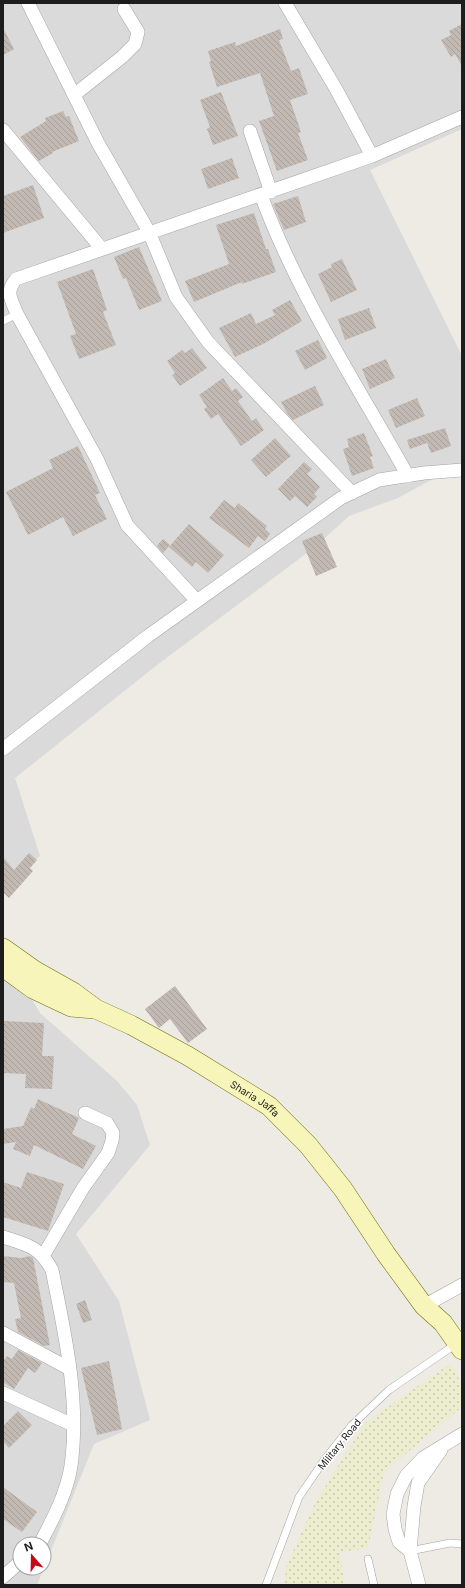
<svg xmlns="http://www.w3.org/2000/svg" width="465" height="1588" viewBox="0 0 465 1588" font-family="Inter,sans-serif">
	<style>
		.residential { fill: #dbdada }
		.farmland { fill: url(#farmland-dots) }
		.building { fill: url(#building-back-hatch) }
		.lines { fill: none; stroke-linecap: round; stroke-linejoin: round }
		.lane-casing { stroke: #a4a4a4; stroke-width: 8 }
		.street-casing { stroke: #a4a4a4; stroke-width: 14 }
		.secondary-casing { stroke: #6e7009; stroke-width: 20 }
		.lane { stroke: #fff; stroke-width: 7 }
		.street { stroke: #fff; stroke-width: 13 }
		.secondary { stroke: #f7f5b9; stroke-width: 19 }
		.labels { text-anchor: middle; stroke-width: 3; stroke-linejoin: round; paint-order: stroke }
		.street-label { font-size: 10px; fill: #1d1d1d; stroke: #fff }
	</style>
	<defs>
		<pattern id="farmland-dots" width="8" height="8" patternUnits="userSpaceOnUse"><rect width="8" height="8" fill="#ececcf"/><path d="M2 2h.1M6 6h.1" fill="none" stroke="#cacab1" stroke-width="1.8" stroke-linecap="round"/></pattern>
		<pattern id="building-back-hatch" width="6" height="6" patternUnits="userSpaceOnUse"><rect width="6" height="6" fill="#c3b9b3"/><path d="M-1 5l2 2M0 0l6 6M5-1l2 2" fill="none" stroke="#a79f9a"/></pattern>
	</defs>
	<rect width="100%" height="100%" fill="#eeeae4"/>
	<path class="residential" d="M3,3h459v126l-92,41 92,186v107l-64,35 -49,18 -34,31 -158,118 -142,113 25,78 -37,33z
		M3,951l37,62 77,68 20,24 13,40 -74,89 43,67 31,119 -56,24 -50,124v-24h-24v24h24l-7,17h-34z"/>
	<path class="farmland" d="M451,1363l11,22v22l-78,65 -16,76 -29,4 6,33h-60l1,-18 29,-64 50,-80z"/>
	<path class="building" d="M462,24v42l-7,-12 -4,3 -10,-17 10,-5 -2,-4z
		M3,28l11,21 -11,6z
		M280,29l3,10 -4,1 12,31 8,-3 9,26 -18,6 11,32 -3,1 10,27 -31,11 -18,-50 15,-5 -14,-43 -43,14 -8,-25 2,-1 -3,-10 27,-9 1,4z
		M221,92l17,44 -25,9 -6,-16 3,-2 -10,-27z
		M63,111l3,6 3,-1 10,25 -27,11 1,1 -14,8 -19,-24 26,-16 -1,-3z
		M232,158l7,20 -31,11 -7,-20z
		M33,185l11,33 -41,15v-37z
		M298,196l8,26 -22,8 -11,-26z
		M254,213l12,36h2l8,23 -34,12v-2l-48,20 -9,-21 44,-17 -13,-39z
		M139,247l23,54 -23,9 -13,-32 -3,1 -9,-22z
		M342,259l15,31 -26,12 -13,-28 14,-7 -1,-3z
		M93,269l14,41 -4,2 13,33 -37,14 -9,-23 6,-2 -19,-52z
		M290,300l12,21 -37,22 -30,14 -16,-29 32,-15 5,11 19,-9 -3,-5z
		M369,308l7,20 -31,12 -7,-21z
		M318,340l9,18 -22,12 -10,-19z
		M192,348l15,20 -27,18 -8,-11 3,-2 -8,-12 15,-11 3,3z
		M386,359l9,19 -25,11 -8,-20z
		M223,378l9,13 4,-3 7,9 -5,4 14,20 4,-3 8,12 -23,16 -23,-32 -7,5 -7,-10 3,-2 -8,-12z
		M315,386l9,19 -31,15 -6,-7 -6,-11z
		M417,398l8,18 -29,12 -8,-18z
		M445,428l6,18 -20,7 -4,-10 -17,6 -3,-9z
		M364,433l9,23 -3,1 4,11 -22,8 -9,-27 6,-2 -2,-8z
		M275,438l16,18 -25,21 -15,-17z
		M78,446l22,47 -5,2 12,24 -34,17 -10,-19 -35,18 -22,-43 47,-24 -4,-8z
		M304,462l8,7 -5,5 13,13 -6,7 3,3 -10,10 -12,-11 -5,5 -12,-12z
		M224,500l11,8 3,-5 29,23 -2,3 5,5 -5,7 -7,-5 -9,12 -40,-30z
		M189,524l35,31 -16,18 -12,-11 -4,5 -23,-20z
		M322,533l15,34 -21,9 -14,-35z
		M163,539l7,6 -7,8 -6,-7z
		M29,853l8,7 -7,8 3,3 -24,27 -6,-6v-35l11,13z
		M175,986l32,43 -19,14 -18,-24 -11,9 -14,-19z
		M4,1021l40,2 -2,33h12l-2,33 -27,-1 1,-14 -23,-1z
		M38,1099l41,19 -7,16 24,12 -13,23 -49,-24 -4,11 -17,-7 3,-7 -13,2v-15l20,-3 8,-19 3,2z
		M27,1172l37,12 -16,47 -45,-14v-35l18,6z
		M3,1256l18,2 9,-2 3,2 17,87 -6,1 -26,-14 -3,-13 6,-1 -7,-35 -11,-1z
		M85,1300l7,20 -9,3 -7,-19z
		M18,1350l24,13 -7,10 -7,-5 -14,21 -11,-7v-20l4,-6 5,3z
		M109,1361l13,68 -25,6 -16,-67z
		M18,1411l14,14 -23,23 -6,-7v-15z
		M3,1487l34,25 -15,20 -19,-13z"/>
	<g class="lines">
		<defs>
			<path id="lane" d="M3,321l14,-7
				M410,1551l40,-8 12,1
				M368,1559l6,26
				M266,1585l33,-88 26,-38 27,-34 37,-35 67,-46"/>
			<path id="street" d="M28,3l70,140 51,89 27,65 32,45 144,151
				M285,3l51,86 36,67
				M74,95l48,-38 13,-13 3,-12 -14,-23
				M3,130l99,119
				M250,131l21,61
				M261,195c36,98 96,190 147,281
				M197,601l-70,-76 -30,-66 -80,-145c-6,-16 -12,-21 -1,-35l356,-123 90,-39
				M3,749l145,-113 193,-138 38,-18 45,-7 38,-3
				M3,1237c23,7 37,10 49,33 13,64 28,130 19,196 -4,26 -17,51 -29,74l-4,4
				M43,1256l40,-68 25,-35 4,-12 1,-8 -6,-10 -22,-10
				M424,1306l38,-21
				M3,1333l67,36
				M3,1393l70,32
				M410,1551l-11,-9 -4,-13 -2,-15 4,-20 9,-18 17,-18 39,-24
				M3,1577l17,-15
				M419,1585l-9,-34 4,-45 4,-23 23,-33"/>
			<g id="secondary">
				<path id="s1" d="M3,948l31,22 39,22 23,17 35,16 57,31 81,50 39,39 35,44 43,65 38,52 19,17 19,27"/>
				<path d="M3,967l30,22 38,18 23,2"/>
			</g>
		</defs>
		<use href="#lane" class="lane-casing"/>
		<use href="#street" class="street-casing"/>
		<use href="#secondary" class="secondary-casing"/>
		<use href="#lane" class="lane"/>
		<use href="#street" class="street"/>
		<use href="#secondary" class="secondary"/>
	</g>
	<g class="labels">
		<g class="street-label">
			<text dy="4" stroke="none"><textPath href="#s1" startOffset="294">Sharia Jaffa</textPath></text>
			<text transform="translate(339 1444) rotate(-51)" y="4">Military Road</text>
		</g>
	</g>
	<rect width="465" height="1588" fill="none" stroke="#1d1d1d" stroke-width="8"/>
	<g transform="translate(32 1556) rotate(340)"><circle r="19" fill="#ffffff" stroke="#a5a5a5"/>
	<path d="M0-3L7 15L0 10L-7 15Z" fill="#c40717"/>
	<text y="-6" font-size="11" font-weight="bold" text-anchor="middle" fill="#1d1d1d">N</text>
	</g>
</svg>
